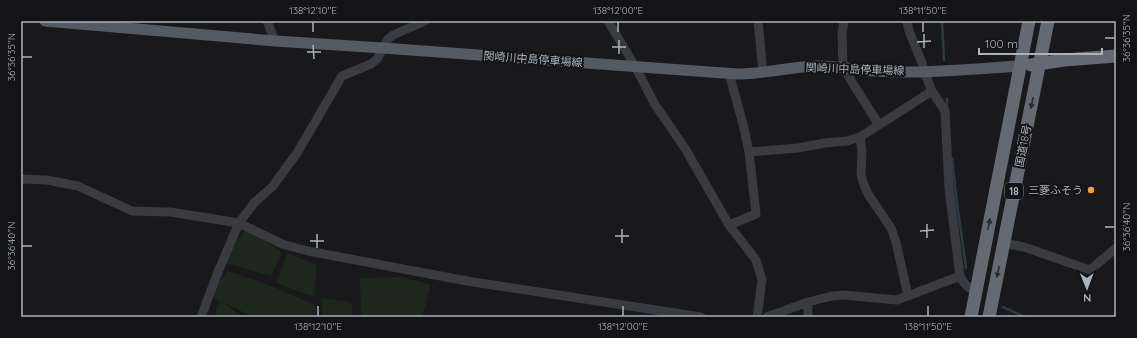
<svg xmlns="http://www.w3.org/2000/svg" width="1137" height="338" viewBox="0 0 1137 338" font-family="Quicksand,'Noto Sans JP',sans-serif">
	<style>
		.green { fill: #1e271e }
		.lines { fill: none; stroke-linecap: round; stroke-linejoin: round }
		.stream { stroke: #2d3a40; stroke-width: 2.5 }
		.minor { stroke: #393b40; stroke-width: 9 }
		.major { stroke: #555960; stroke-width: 11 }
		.highway { stroke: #656a72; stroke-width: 13 }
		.oneway { fill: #282a2d }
		.ticks { fill: none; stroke: #aab2bc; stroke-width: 1.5 }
		.poi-dot { fill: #fe9e2e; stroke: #141416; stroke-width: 1.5 }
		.labels { text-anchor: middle; stroke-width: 4; stroke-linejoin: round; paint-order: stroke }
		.shield { fill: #141416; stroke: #7d838a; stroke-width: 1 }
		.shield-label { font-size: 10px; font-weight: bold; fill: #aab2bc }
		.street-label { font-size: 11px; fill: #aab2bc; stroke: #141416 }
		.poi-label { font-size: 11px; fill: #aab2bc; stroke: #141416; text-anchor: end }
		.neatline { fill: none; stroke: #aab2bc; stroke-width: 1.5 }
		.ticks-label { font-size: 10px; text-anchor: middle; fill: #aab2bc }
	</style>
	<rect width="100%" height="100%" fill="#19191b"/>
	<path class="green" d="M247,227l35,26 -11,23 -48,-14z
		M287,253l30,12 -3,32 -37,-14z
		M228,271l46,16 42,19v11h-63l-30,-15 19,15h-28l6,-16 -11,-6z
		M403,277l28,8 -9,32h-61l-1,-39z
		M322,298l29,4 2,15h-30z"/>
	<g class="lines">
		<path class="stream" d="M942,21l2,39
			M947,99v10
			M952,158l4,38 10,72
			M1003,307l22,10"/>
		<path class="minor" d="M267,21l8,20
			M608,21l27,45 19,37 32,47 43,75 27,35 6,20 -5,37
			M758,21l5,52
			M844,21l-2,12 1,34 12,20 24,38
			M907,21l2,10 13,32 2,8 8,20 13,20 4,77 11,88c3,7 7,12 16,15
			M860,137l2,13 -1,24 2,8 5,12 23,34 5,14 12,54
			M749,152l49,-4 27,-5 22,-2 13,-4 72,-46
			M21,179l26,1 31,6 54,25 38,1 69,11 43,21 26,7 159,30 234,36
			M729,225l27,-11 -7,-62 -5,-24 -15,-55
			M1004,243l20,4 66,23 26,-22
			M808,302v15
			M201,317l17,-45 21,-49 15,-20 19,-17 24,-33 45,-77 29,-12 6,-5 11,-20 5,-4 32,-14
			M767,317l41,-15 24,-6 11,-1 54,5 63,-24"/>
		<path class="major" d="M45,21l230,20 108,7 354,26c26,0 52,-7 79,-8 19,-1 38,4 57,5 49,3 98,-2 147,-5"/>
		<path class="highway" d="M1031,65l33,-5 52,-4
			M971,317l58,-296
			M989,317l59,-296"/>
	</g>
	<defs><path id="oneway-solid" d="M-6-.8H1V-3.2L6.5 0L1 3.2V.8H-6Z"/></defs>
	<g class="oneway">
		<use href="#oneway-solid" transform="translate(1032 103) rotate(101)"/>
		<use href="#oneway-solid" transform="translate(989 224) rotate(-79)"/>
		<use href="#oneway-solid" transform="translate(998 272) rotate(102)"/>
	</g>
	<path class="ticks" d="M313,22v10M618,22v10M923,22v10M924,34v14M1105,38h10M619,40v14M917,42l14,-1M313,45l1,14M612,47h14M307,52h14M22,57h10M927,224v14M1105,227h10M622,229v14M920,231l14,-1M317,234v14M615,236h14M310,241h14M22,246h10M318,306v10M623,306v10M928,306v10"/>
	<circle class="poi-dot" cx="1091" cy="190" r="4"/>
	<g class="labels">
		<rect class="shield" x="1005" y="183" width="18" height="16" rx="3"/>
		<g class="shield-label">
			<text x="1014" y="195">18</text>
		</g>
		<g class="street-label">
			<text transform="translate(533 59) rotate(4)" y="4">関崎川中島停車場線</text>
			<text transform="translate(855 69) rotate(2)" y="4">関崎川中島停車場線</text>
			<text transform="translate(1023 146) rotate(-79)" y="4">国道18号</text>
		</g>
		<g class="poi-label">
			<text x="1083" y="194">三菱ふそう</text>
		</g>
	</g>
	<rect width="1137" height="338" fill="none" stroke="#141416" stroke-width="44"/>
	<g transform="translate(1087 288) rotate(179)" stroke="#141416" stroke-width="3" paint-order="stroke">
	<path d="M0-3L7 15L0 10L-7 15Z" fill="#aab2bc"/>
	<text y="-6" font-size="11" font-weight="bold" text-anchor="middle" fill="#aab2bc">N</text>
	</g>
	<path d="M979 48v6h123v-6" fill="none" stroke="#aab2bc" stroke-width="2"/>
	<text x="985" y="48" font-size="12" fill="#aab2bc" stroke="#141416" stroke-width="3" paint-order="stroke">100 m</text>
	<rect x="22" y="22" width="1093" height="294" class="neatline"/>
	<g class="ticks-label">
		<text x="313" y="14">138°12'10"E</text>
		<text x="618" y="14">138°12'00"E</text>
		<text x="923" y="14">138°11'50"E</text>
		<text transform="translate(1126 38) rotate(-90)" y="4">36°36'35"N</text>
		<text transform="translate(11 57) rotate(-90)" y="4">36°36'35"N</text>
		<text transform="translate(1126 227) rotate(-90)" y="4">36°36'40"N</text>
		<text transform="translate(11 246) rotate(-90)" y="4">36°36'40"N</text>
		<text x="318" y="330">138°12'10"E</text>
		<text x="623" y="330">138°12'00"E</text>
		<text x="928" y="330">138°11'50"E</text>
	</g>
</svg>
